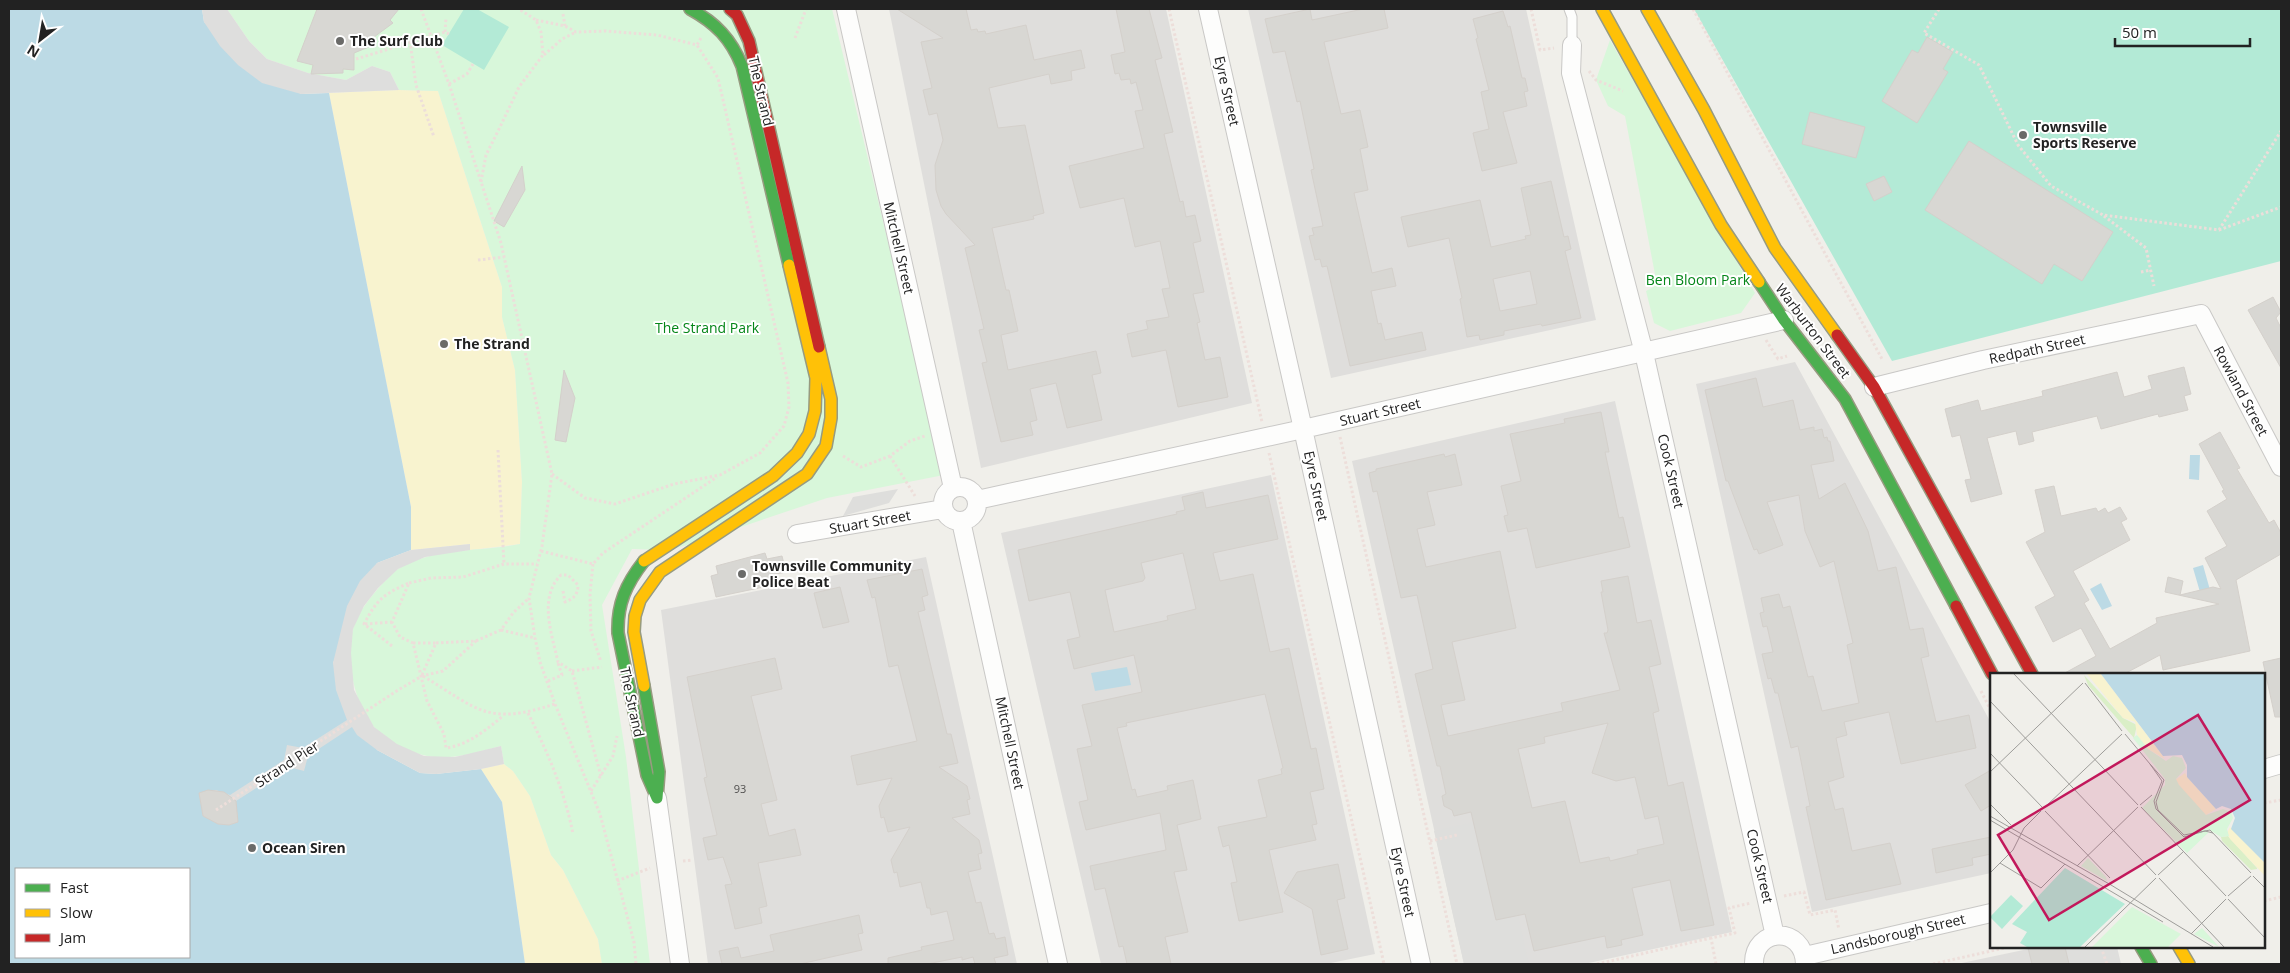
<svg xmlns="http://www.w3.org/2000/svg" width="2290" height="973" viewBox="0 0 2290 973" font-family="'Open Sans',sans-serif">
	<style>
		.residential { fill: #dfdedc }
		.religious { fill: #dededc }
		.sand { fill: #f8f3cf }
		.park { fill: #d8f7da }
		.pitch { fill: #b3ead6 }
		.water { fill: #bcdae5; fill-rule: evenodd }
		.pier { fill: #dededd }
		.building { fill: #d8d7d3; stroke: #d4d0cb; fill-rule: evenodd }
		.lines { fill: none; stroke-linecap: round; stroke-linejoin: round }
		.lane-casing { stroke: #c9c8c6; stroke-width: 11 }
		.street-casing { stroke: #c9c8c6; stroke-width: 20 }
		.fast-casing { stroke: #979b80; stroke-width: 14 }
		.slow-casing { stroke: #979b80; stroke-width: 14 }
		.jam-casing { stroke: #979b80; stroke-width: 14 }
		.path { stroke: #eddeda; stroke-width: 3; stroke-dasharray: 2.5 2.5; stroke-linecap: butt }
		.lane { stroke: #fdfdfc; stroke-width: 9 }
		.street { stroke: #fdfdfc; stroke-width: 18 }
		.fast { stroke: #4caf50; stroke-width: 11 }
		.slow { stroke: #ffc107; stroke-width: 11 }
		.jam { stroke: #c62828; stroke-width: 11 }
		.poi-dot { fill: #6a6a68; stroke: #fff; stroke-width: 2 }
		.labels { text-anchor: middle; stroke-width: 4; stroke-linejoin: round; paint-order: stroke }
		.number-label { font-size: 11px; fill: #504f4e }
		.poi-label { font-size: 14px; font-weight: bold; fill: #222; stroke: #fff; text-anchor: start }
		.street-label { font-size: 14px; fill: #222; stroke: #fff }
		.park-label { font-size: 14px; fill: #048618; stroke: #fff }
		.inset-road { fill: none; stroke: #9e9d9a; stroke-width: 1 }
		.view { fill: #c2185b; fill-opacity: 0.15; stroke: #c2185b; stroke-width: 2.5 }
		.inset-edge { fill: none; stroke: #222; stroke-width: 2.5 }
	</style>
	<rect width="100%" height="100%" fill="#f0efea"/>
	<path class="residential" d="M889,9h277l86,394 -271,65z
		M1248,9h278l70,311 -265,58z
		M1795,362l196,361v150l-179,39 -116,-528z
		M1615,401l117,531 -148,32h-120l-112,-503z
		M1271,475l104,479 -49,10h-225l-100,-431z
		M926,557l91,407h-309l-47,-354z
		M2038,947h59l4,17h-144z"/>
	<path class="religious" d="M898,489l-9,14 -46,13 10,-19z
		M1473,822l23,98 22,-5 11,49h-65l-30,-133z
		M2065,947h52l4,17h-52z"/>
	<path class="sand" d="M399,90l39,1 64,196v30l13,53 7,112 -2,62 -50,6v-6l-59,6v-43l-82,-414z
		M504,764l9,7 17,25 21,59 12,15 35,69 4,25h-77l-23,-162 -21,-33z"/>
	<path class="park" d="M227,9h605l112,466 -117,23 -143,48 -17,4 -35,-1 -30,56 24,152 24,207h-48l-4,-25 -35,-69 -12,-15 -21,-59 -17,-25 -9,-7 -3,-18c-24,6 -53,16 -78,9 -16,-4 -38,-15 -49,-28 -20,-24 -29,-68 -21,-98 5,-17 19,-34 31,-47 5,-4 9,-10 14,-13 35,-22 83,-17 122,-25l2,-62 -7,-112 -13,-53v-30l-64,-196 -39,-1 -9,-18 -18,-6 -26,14 -38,-7 -41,-14 -18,-18z
		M1610,40l145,253 -14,20 -71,18 -16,-8 -8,-32 11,-6 -32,-169 -17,-10 -12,-26z"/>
	<path class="pitch" d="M464,9h13l32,18 -25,43 -42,-25z
		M1694,9h587v252l-389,100z"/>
	<path class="water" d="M9,9h193l2,13 97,72 28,-1 82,414v43l-34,13 -44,100 44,87 43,23 16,1 45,-5 21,33 23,162h-516zM16,869h173v88h-173z
		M2190,455h10l-1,25 -10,-1z
		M2203,565l7,25 -10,2 -7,-24z
		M2101,583l11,23 -10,4 -12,-21z
		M1127,667l4,18 -36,6 -4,-18z"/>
	<path class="pier" d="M202,9h25l22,32 18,18 41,14 38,7 26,-14 18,6 9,18 -98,4 -39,-11 -24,-18 -18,-19 -16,-24z
		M470,544v6l-45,7 -27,12 -20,19 -14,18 -11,23 -2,24 3,37 20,37 23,17 27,12 31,1 46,-11 3,18 -23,5 -45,5 -16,-1 -43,-23 -20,-15 -5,-8 -44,29 -4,15 -15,-4 -53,34 2,21 -9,3 -11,-1 -15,-8 -4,-23 17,-3 14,5 54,-35 3,-15 16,3 44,-28 -11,-30 -3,-27 14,-57 13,-25 17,-18 34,-13z"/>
	<path class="building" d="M317,9h82l-9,11 3,3 -19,14 2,7 -22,9v17l-11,-1v4l-32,1 2,-9 -16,-4z
		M897,9h69l5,21 6,-1 1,3 7,-1 1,3 40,-9 8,35 47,-10 4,18 -14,3 1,9 -21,4 -2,-10 -60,14 9,40 27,-3 19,88 -11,3 1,3 -42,9 14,62h3l9,41 -17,4 7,35 88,-19 5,22 -9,2 10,45 -35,8 -11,-45 -26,6 7,31 -7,2 3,13 -32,7 -19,-79 5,-1 -8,-32 5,-1 -19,-81 10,-3 -29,-31 -5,-8 -5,-16 -1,-25 8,-25 -6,-27 -8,2 -6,-25 9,-2 -11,-46 22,-4z
		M1116,9h33l13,49 -7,2 18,72 -9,2 16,68 3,-1 3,16 9,-2 6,26 -8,2 11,49 -11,2 7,28 -3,1 8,37 15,-3 8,40 -50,10 -12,-57 -34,7 -5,-23 21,-5 -2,-8 23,-4 -7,-28 8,-1 -10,-47 -25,6 -11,-49 -44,10 -11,-42 75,-18 -9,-37 8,-1 -7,-28 -5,2 -1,-5 -9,1 -2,-7 -4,1 -4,-19 14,-3z
		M1310,9l2,11 51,-11h21l4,19 -64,14 17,72 19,-4 8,37 -8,2 8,41 -14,3 18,80 20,-5 4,18 -25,5 7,33 3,-1 4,17 37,-8 4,18 -76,16 -23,-100 -5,1 -2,-8 -5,1 -6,-24 5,-1 -2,-7 11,-2 -12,-56 3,-1 -14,-68 -3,1 -12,-51 -12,2 -8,-34z
		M1503,11l5,16 2,-1 12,52h3l3,13 -4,1 3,14 -24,6 14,51 -35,8 -9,-38 16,-4 -8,-37 8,-2 -13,-51 2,-1 -5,-19z
		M1927,37l26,15 -10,17 5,3 -31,51 -35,-22 30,-51 6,3z
		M1810,112l55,15 -9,31 -54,-14z
		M1969,141l144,91 -31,49 -28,-17 -12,20 -117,-74z
		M522,166l3,24 -21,37 -10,-6z
		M1884,176l8,16 -18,9 -8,-17z
		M1551,181l13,56 4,-1 3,13 -6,2 16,67 -39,8 -1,-2 -37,7v4l-24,5 -1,-5 -12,2 -7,-38 2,-1 -13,-60 -41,9 -7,-30 79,-17 11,47 35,-8 -1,-3 6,-1 -10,-47zM1530,271l7,33 -37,7 -7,-32z
		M2273,297l8,15 -5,6 5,10v40l-33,-58z
		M2184,367l7,27 -7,2 4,14 -29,7 -1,-3 -57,15 -4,-13 -65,16 2,9 -15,4 -3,-14 -29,7 15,56 -31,8 -6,-22 6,-1 -11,-44 -8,2 -7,-28 33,-9 3,11 62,-15 -1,-5 75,-19 7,25 28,-8 -4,-13z
		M564,370l11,28 -9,44 -11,-2z
		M1756,378l7,29 30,-7 7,30 14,-3v4l8,-2 2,9 3,-1 1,4h2l4,20 -23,4 8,34 26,-16 23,48 10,40 18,-4 14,63 13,-2 6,28 -8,2 15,64 33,-7 7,33 -75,16 -12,-52 -45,10 3,13 -11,3 8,39 -16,5 7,28 8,-2 9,43 38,-8 11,41 -75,16 -20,-93 4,-1 -12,-60 -7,2 -13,-55h-3l-4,-15 -3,1 -6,-25 11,-2 -6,-26 -4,1 -3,-14 4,-1 -3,-14 18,-4 4,14 7,-2 18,71 5,-1 9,35 37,-8 -12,-58 6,-2 -19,-82 -14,6 -15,-36 -6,-36 -32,7 16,43 -24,9 -2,-5 -3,1 -26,-69h-2l-21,-91z
		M1601,412l8,40h-4l14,66 4,-1 7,30 -94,21 -9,-40 -19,4 -4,-16 4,-1 -7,-29 20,-5 -11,-47 55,-11 -1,-4z
		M2220,432l20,36 -3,1 32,54 5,-3 7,13v21l-45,26 14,71 -87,19 -3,-15 -36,19h-61l33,-18 -15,-28 -28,14 -18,-35 20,-11 -29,-54 19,-10 -10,-42 19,-4 7,30 35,-8 2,4 7,-4 3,5 12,-6 7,12 -6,3 9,18 -57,31 16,29 -5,3 26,46 47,-26 -1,-5 63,-14 -54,-12 3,-15 15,4 -3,14 33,-8 8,2 -16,-31 22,-12 -20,-35 20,-12 -5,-8 2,-1 -25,-46z
		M1444,454l1,3 10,-3 7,31 -35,7 8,33 -18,4 9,38 74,-16 16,77 -64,14 13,58 -24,5 7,31 115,-25 -2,-8 59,-13 -16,-57h3l1,-3 -7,-38h2l-2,-11 27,-5 9,47 14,-3 10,44 -12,3 10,44 -6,2 15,73 15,-4 31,143 -33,6 -11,-51 -38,8 11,47 -22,5 1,5 -15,3 -2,-12 -71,15 -9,-37 -29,6 -25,-108 -17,4 -2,-6 -8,-4 -2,-10 4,-2 -6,-28h-3l-22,-92 18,-5 -16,-74 -16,3 -24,-107 -4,1 -4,-19 7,-2v-2zM1608,723l-16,50 24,8 19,-4 10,42 13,-3 6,28 -27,6 1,4 -28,7 -1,-4 -29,6 -15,-62 -33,7 -14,-59 27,-6 -1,-6z
		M1203,492l3,16 62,-13 10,44 -65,14 7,28 33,-7 17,78 19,-4 22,101 5,-1 8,41 -14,3 7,32 -5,1 4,15 -47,10 14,62 -44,9 -8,-38 6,-1 -8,-37 -6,2 -5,-20 49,-10 -9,-37 24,-6 -1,-5 2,-1 -18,-74 -139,29 1,3 -10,2 15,62 3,-1 2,8 31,-7 -1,-4 26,-6 8,39 -24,6 10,45 -13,2 14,60 -23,5 6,27h-44l-4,-18 -4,1 -14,-59 -10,2 -5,-24 76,-16 -6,-37 -74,17 -7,-28 9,-2 -11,-51 15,-3 -10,-41 60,-13 -8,-37 -60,14 -7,-29 13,-3 -10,-45 -41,9 -11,-51 159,-36 -1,-2 9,-2 -3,-13zM1183,553l13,56 -29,7 1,4 -54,12 -9,-42 38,-9 2,-3 -4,-15z
		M765,553l2,6 15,-3 4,16 -15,3 2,10 -57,12 -5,-21 7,-2 -2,-8z
		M922,569l6,26 -6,2 3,13 -7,2 29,122h4l7,29 -19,4 28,19 3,13 -3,1 3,14 -18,4 27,22 3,13 -4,1 3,15 -13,3 8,31 5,-1 8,32 5,-1 2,6 9,-2 3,18 -14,3 2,6h-21l-2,-7 -11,3v-3l-35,7h-39v-6l34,-8 -1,-3 33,-7 -7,-29 -16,4 -1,-7h-3l-6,-26 -21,5 -3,-15 -3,1 -3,-13 19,-33 -22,5 -4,-15 -3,1 -2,-12 13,-28 -35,7 -6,-29 66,-15 -19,-76 -9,2 -14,-70 -3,1 -5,-18z
		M840,587l9,35 -26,6 -9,-35z
		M775,658l7,31 -31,7 26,104 -16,4 8,32 26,-7 6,26 -43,8 9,43 -8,2 3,15 -27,6 -10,-44 7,-1 -9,-27 -15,3 -5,-22 14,-3 -13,-57 3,-1 -20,-100z
		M2281,658v59h-6l-12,-55z
		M1991,770v35l-10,6 -16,-26z
		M208,790l16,2 12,9 2,21 -9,3 -11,-1 -15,-8 -4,-23z
		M1991,837v17l-19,4 1,7 -37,8 -4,-24z
		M1338,864l7,34 -8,2 11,49 -27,6 -9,-46 -28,-16 13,-21z
		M859,915l4,18 -5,1 4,16 -62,14h-78l-3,-13 19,-4 3,11 33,-7 -4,-16z
		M2036,947h29l4,17h-37l-4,-16z"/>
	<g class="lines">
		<defs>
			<path id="lane" d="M1569,9l3,8v28"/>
			<path id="street" d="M846,9l107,479
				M1208,9l95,420 118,535
				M1572,45l-1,28 73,280 131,583
				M1874,387l109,-27 218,-46 80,153
				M943 504a17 17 0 1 1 34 0a17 17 0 1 1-34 0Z
				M977,500l326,-71 481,-109
				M961,521l97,443
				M797,534l146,-25
				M2264,769l17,-5
				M657,798l23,166
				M1805,956l186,-43
				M1754,964c-1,-37 50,-39 51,0"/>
			<path id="fast" d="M690,9c26,14 41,30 52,57l47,199
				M1759,282l25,38 61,79 111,207
				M644,686l15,86 -2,26 -10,-23 -29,-142c-1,-29 8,-49 26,-72
				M2141,947l10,17"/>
			<path id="slow" d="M1602,9l119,216 38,57
				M1647,9l57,101 71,138 62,87
				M644,561l129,-85 24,-23 12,-19 6,-23 1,-33 -27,-113
				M644,686l-10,-54 1,-16 5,-16 20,-28 147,-98 19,-28 5,-28v-19l-12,-52
				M2179,947l10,17"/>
			<path id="jam" d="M730,9l7,6 12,26 70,306
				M1837,335l37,52 158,287
				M1956,606l36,68"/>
		</defs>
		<use href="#lane" class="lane-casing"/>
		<use href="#street" class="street-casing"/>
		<use href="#fast" class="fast-casing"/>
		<use href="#slow" class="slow-casing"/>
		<use href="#jam" class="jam-casing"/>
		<path class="path" d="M421,9l28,75 52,159 51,231 -10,72 -13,52 6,40 5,24 15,42 45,110 34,128 2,22
			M1169,9l93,413
			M1531,9l9,41 14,-2
			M1693,9l189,350
			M1939,9l-15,24 55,32 39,80 33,41 52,29 116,15 62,-23
			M563,14l2,12
			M536,20l29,6 11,6 29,-1 52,4 40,10 4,-7
			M445,32l1,-14
			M795,38l11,-29
			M410,41l6,44 18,52
			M544,55l18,-16 14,-7
			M356,59l89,-27 4,2
			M1589,71l7,9 27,11
			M449,84l18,-10 6,-10
			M481,182l5,-27 14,-28 19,-40 24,-32 -2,-23 -5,-12 -17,-11
			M2104,216l42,32 8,38
			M2219,230l62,-99
			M478,260l26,-3
			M2141,272l10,-2
			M1766,340l12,19 9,-3
			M498,344l25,-2
			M1340,437l117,527
			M498,450l6,114
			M1269,453l115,511
			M843,456l18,11 29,-11 20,-15 15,-5
			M890,456l25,40
			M552,474l33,24 30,6 59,-20 46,-9 40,-22 24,-27 5,-19 -1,-24 -70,-305 -21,-33
			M541,551l52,13 10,-11 114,-76
			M593,564l-3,30 1,37 10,31
			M409,583l22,-5 32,-1 41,-13h33
			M563,591l2,11c9,-3 13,-8 13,-17l-10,-10h-7c-23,22 -9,60 -3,87l14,9 29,105
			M365,624l27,-2
			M501,630l34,8
			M413,643h23
			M392,646l-28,-22c13,-25 20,-30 45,-41l-17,39 8,15 13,6 14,58 17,33 2,14c22,-3 40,-18 57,-32
			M572,671l30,-4
			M422,675l14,-32 40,-2 25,-11 12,-17 16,-15
			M423,676c56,34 64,50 132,28
			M548,681l14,-6 -4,-12
			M1981,691l10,20
			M528,713c19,38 37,79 45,121
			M591,791l22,-35 4,-20
			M2264,803l17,-3
			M216,810l182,-120 24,-14 21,-5 33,-30
			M1430,841l27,-6
			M683,861l9,-1
			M617,881l33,-13
			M1784,896l20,-4 6,23 25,-5 4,20
			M2264,901l17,-4
			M2101,947l6,17
			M1597,964l114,-26
			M1716,964l-5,-26 24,-5 -6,-25 22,-5
			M1933,964l76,-17"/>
		<use href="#lane" class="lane"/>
		<use href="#street" class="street"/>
		<use href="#fast" class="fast"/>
		<use href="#slow" class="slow"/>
		<use href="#jam" class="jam"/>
	</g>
	<g class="poi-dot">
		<circle cx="340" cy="41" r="5"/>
		<circle cx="2023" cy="135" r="5"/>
		<circle cx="444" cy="344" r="5"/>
		<circle cx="742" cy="574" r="5"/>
		<circle cx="252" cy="848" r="5"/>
	</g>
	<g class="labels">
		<g class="number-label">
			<text x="740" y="793">93</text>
		</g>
		<g class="poi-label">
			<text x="350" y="46">The Surf Club</text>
			<text x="2033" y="132">Townsville<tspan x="2033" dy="16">Sports Reserve</tspan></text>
			<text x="454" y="349">The Strand</text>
			<text x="752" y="571">Townsville Community<tspan x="752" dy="16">Police Beat</tspan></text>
			<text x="262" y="853">Ocean Siren</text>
		</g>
		<g class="street-label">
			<text transform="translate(761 91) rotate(77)" y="5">The Strand</text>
			<text transform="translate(1227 91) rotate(77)" y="5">Eyre Street</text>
			<text transform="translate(899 248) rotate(77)" y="5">Mitchell Street</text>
			<text transform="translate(1813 331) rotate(53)" y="5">Warburton Street</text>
			<text transform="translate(2037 349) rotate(-12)" y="5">Redpath Street</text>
			<text transform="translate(2241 391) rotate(62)" y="5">Rowland Street</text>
			<text transform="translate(1380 412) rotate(-13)" y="5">Stuart Street</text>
			<text transform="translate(1671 471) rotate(77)" y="5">Cook Street</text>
			<text transform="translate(1316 486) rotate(78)" y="5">Eyre Street</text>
			<text transform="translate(870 522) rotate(-10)" y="5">Stuart Street</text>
			<text transform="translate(632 702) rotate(78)" y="5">The Strand</text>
			<text transform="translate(1010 743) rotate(78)" y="5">Mitchell Street</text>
			<text transform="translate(287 764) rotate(-33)" y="5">Strand Pier</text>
			<text transform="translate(1760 866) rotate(77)" y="5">Cook Street</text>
			<text transform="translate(1403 882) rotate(78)" y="5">Eyre Street</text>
			<text transform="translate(1898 934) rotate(-13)" y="5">Landsborough Street</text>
		</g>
		<g class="park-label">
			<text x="1698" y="285">Ben Bloom Park</text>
			<text x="707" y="333">The Strand Park</text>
		</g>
	</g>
	<g transform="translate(1990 673)">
		<rect width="275" height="275" fill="#f0efea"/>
		<path d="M94,2l39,43 14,7 -3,13 -46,-53zM238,163l29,32v1l-6,1 -29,-29 -1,-4z" fill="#daefc7"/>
		<path d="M97,1h14l64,85 -17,-10 -11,-14 -2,-13 -12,-4zM195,100l2,4 29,32 -10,6 -15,-14 -16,-21zM240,154l35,36v13l-35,-37 -3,-6z" fill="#f8f3cf"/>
		<path d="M147,62l11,14 18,12 7,-5 9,2 4,10 -10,11 3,6 27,30 17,-6 8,3 2,6 -6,11 2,7 -8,1 -13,-8v4l-21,20 -45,-45 23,-23v-6l-32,-41zM98,185l18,19 1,4 -26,-15zM142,234l49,27 -13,13h-76zM212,255l17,19 -25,-13z" fill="#d8f7da"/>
		<path d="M75,195l60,36 -45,43h-53l-7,-4 7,-11 -15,-8zM21,222l12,11 -21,23 -12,-12z" fill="#b3ead6"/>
		<path d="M111,1h164v189l-34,-34 4,-11 -4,-9 -9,-3 -6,3 -29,-32v-12l-5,-10 -19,1z" fill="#bcdae5"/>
		<path class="inset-road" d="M24,1l124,131M95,10l37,48M0,28l166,174M135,61l25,30M0,80l52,54M0,99l93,-89M0,131l21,21M150,132l12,-10M55,134l77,-73M151,134l85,89M55,138l65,67M0,143l121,69 102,62M0,147l173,102M223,160l-8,-2 -21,6 -28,-28 -2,-8 8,-20 -12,-17 14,16 -8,22 2,8 26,25 26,-5 41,43M10,190l41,25 24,-24M87,193l61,-59M0,200l23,-23 11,-22 17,-17M168,202l25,-23M263,203l12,12M169,205l65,69M238,223l23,-20M238,226l37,39M201,261l35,-35M95,274l71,-69"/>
		<path class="view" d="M208,42l52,85 -201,120 -51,-85z"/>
		<rect width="275" height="275" class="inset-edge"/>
	</g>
	<rect width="2290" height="973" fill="none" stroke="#222222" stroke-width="20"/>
	<rect x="15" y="868" width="175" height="90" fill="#ffffff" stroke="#a7a7a7"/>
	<rect x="25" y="884" width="25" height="8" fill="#4caf50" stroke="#a7a7a7"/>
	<text x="60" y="893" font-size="15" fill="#222222">Fast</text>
	<rect x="25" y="909" width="25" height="8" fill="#ffc107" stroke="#a7a7a7"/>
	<text x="60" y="918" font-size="15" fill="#222222">Slow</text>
	<rect x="25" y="934" width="25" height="8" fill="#c62828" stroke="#a7a7a7"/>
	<text x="60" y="943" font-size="15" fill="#222222">Jam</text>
	<g transform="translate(40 40) rotate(211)" stroke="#ffffff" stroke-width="4" paint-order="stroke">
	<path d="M0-4L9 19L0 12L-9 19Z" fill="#222222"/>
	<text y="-8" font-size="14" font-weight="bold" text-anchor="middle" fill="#222222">N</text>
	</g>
	<path d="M2115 38v8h135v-8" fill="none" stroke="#222222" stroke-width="2.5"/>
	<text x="2122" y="38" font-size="15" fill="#222222" stroke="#ffffff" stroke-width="4" paint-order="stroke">50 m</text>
</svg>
